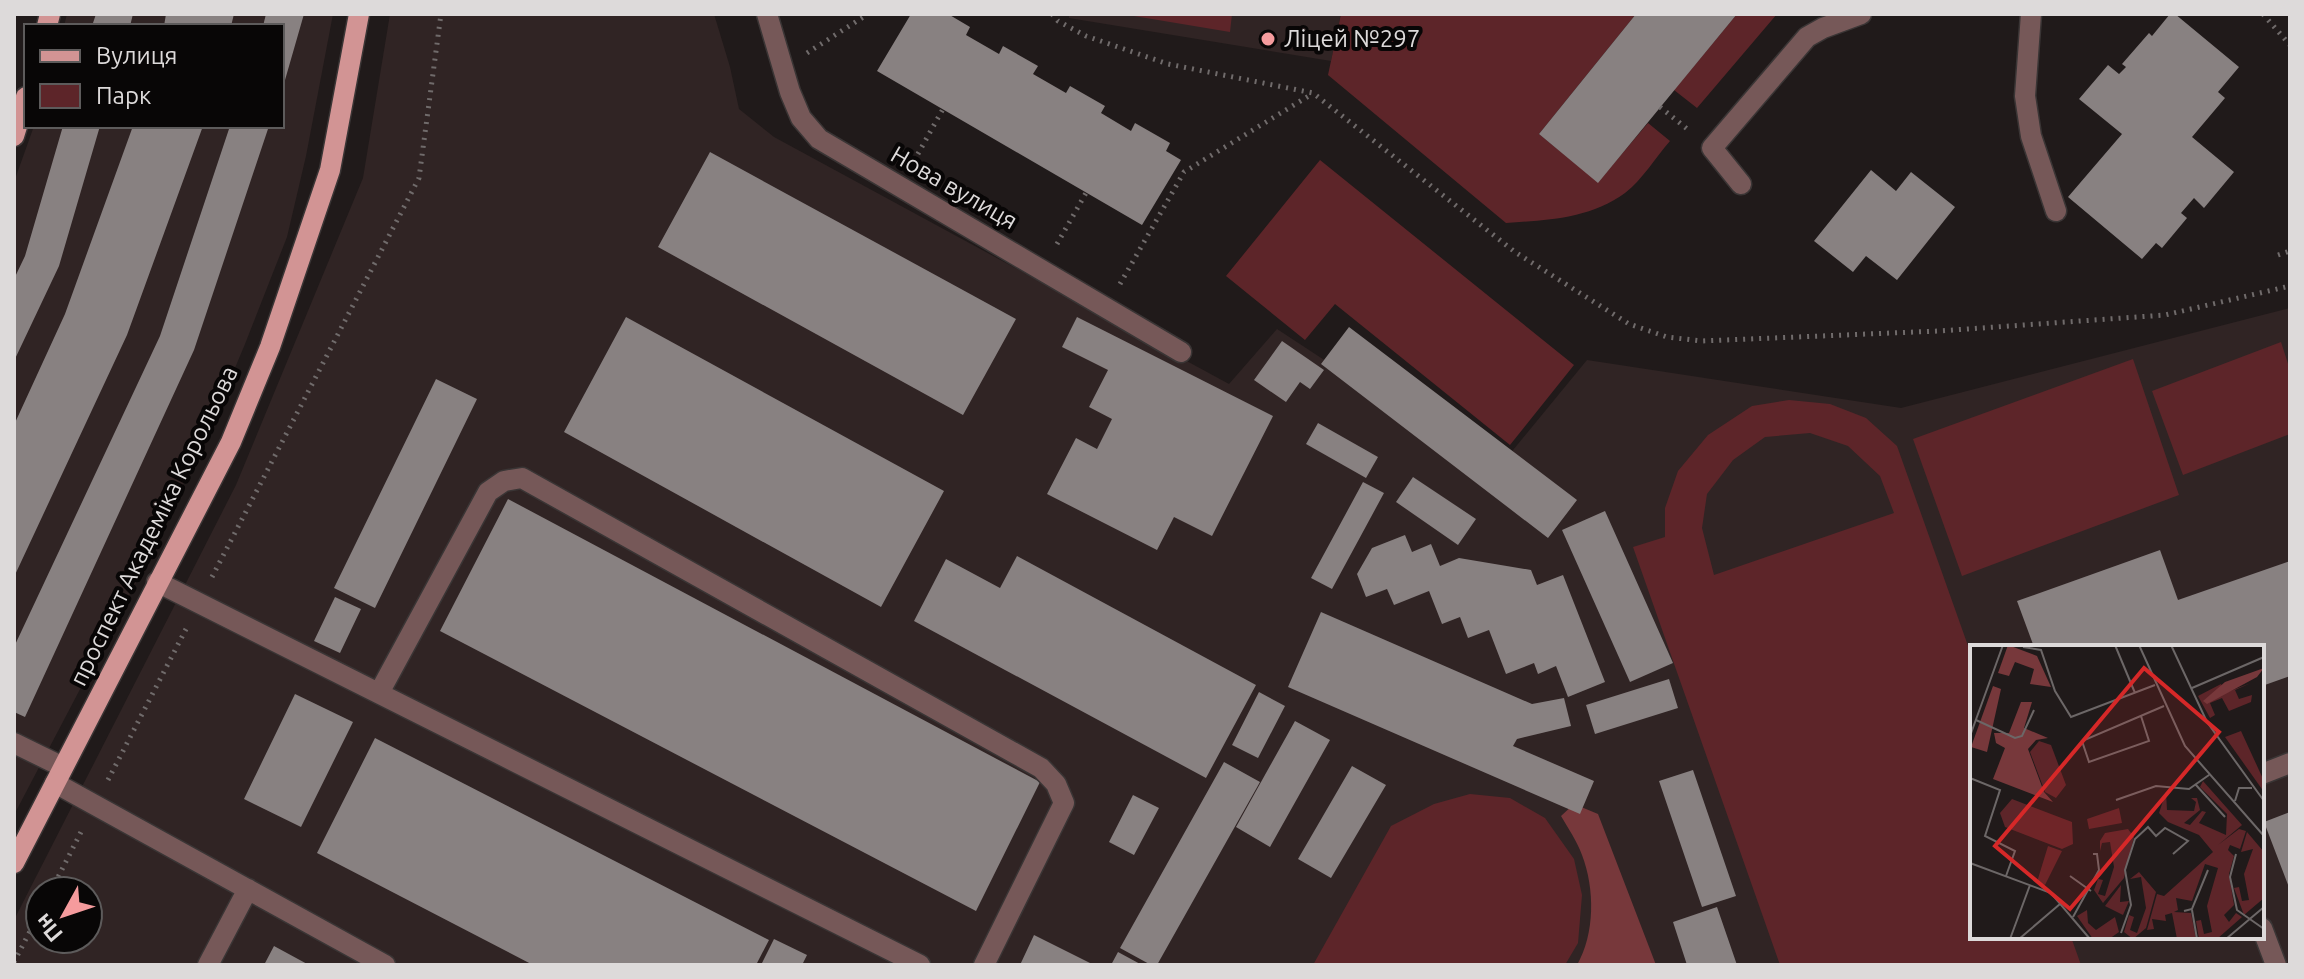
<svg xmlns="http://www.w3.org/2000/svg" width="2304" height="979" viewBox="0 0 2304 979" font-family="Ubuntu,sans-serif">
	<style>
		.built { fill: #302424; fill-rule: evenodd }
		.green { fill: #5d2529; fill-rule: evenodd }
		.forest { fill: #77383b }
		.building { fill: #888181 }
		.lines { fill: none; stroke-linecap: round; stroke-linejoin: round }
		.minor-casing { stroke: #3a3535; stroke-width: 23 }
		.major-casing { stroke: #3a3535; stroke-width: 23 }
		.path { stroke: #706b6b; stroke-width: 5; stroke-dasharray: 2 6; stroke-linecap: butt }
		.minor { stroke: #765858; stroke-width: 20 }
		.major { stroke: #d29494; stroke-width: 20 }
		.poi-dot { fill: #f59b9d; stroke: #080606; stroke-width: 3 }
		.labels { text-anchor: middle; stroke-width: 8; stroke-linejoin: round; paint-order: stroke }
		.poi-label { font-size: 24px; fill: #dddada; stroke: #080606; text-anchor: start }
		.street-label { font-size: 24px; fill: #dddada; stroke: #080606 }
		.inset-road { fill: none; stroke: #6c6767; stroke-width: 2 }
		.view { fill: #d62828; fill-opacity: 0.15; stroke: #d62828; stroke-width: 4 }
		.inset-edge { fill: none; stroke: #dddada; stroke-width: 4 }
	</style>
	<rect width="100%" height="100%" fill="#201a1a"/>
	<path class="built" d="M67,14h266l-27,142 -19,81 -42,107 -36,86 -68,143 -127,242v-633l20,-56h248v-100h-218z
		M390,14h324l16,53 9,42 35,28 455,247 48,-55 218,143 92,-112 314,48 389,-100v657h-2276v-45l222,-435 127,-307zM1972,647h290v290h-290zM40,891h48v48h-48z
		M1069,14h272l-10,47 -262,-43z"/>
	<path class="green" d="M1122,14h110l-2,18z
		M1341,14h295l-97,120 59,48 50,-59 22,18c-14,16 -28,39 -45,52 -36,26 -77,27 -119,30l-178,-148z
		M1737,14h40l-80,94 -23,-18z
		M1320,160l254,205 -64,80 -175,-141 -30,36 -79,-64z
		M2281,342l9,28v64l-107,41 -31,-84z
		M2133,359l46,136 -217,81 -49,-137z
		M1789,400l41,4 36,14 31,28 75,211v280h99l10,28h-301l-147,-418 32,-10v-29l13,-37 30,-36 44,-29zM1810,433l38,13 32,30 14,37 -180,62 -12,-47 5,-34 26,-34 32,-23z
		M1470,794l40,4 35,20 29,41 8,36 -4,48 -13,22h-252l78,-139 43,-22z"/>
	<path class="forest" d="M1574,804l24,10 58,151h-79c18,-31 18,-76 5,-110 -5,-14 -14,-27 -21,-39z"/>
	<path class="building" d="M96,14h37l-3,12h-38z
		M166,14h68l-3,12h-67z
		M266,14h38l-21,73 -1,-61h-19z
		M911,14h37l22,13 -4,8 33,19 4,-8 35,20 -5,8 33,19 4,-7 35,20 -4,7 30,18 4,-8 35,20 -4,8 15,9 -39,65 -265,-154z
		M1636,14h101l-139,169 -59,-49z
		M2170,14h5l64,53 -21,25 7,6 -33,39 42,35 -30,36 -10,-10 -13,15 6,5 -25,30 -6,-5 -14,16 -74,-62 54,-63 -43,-35 29,-34 11,9 7,-7 -4,-3 27,-31 3,3z
		M63,126h37l-41,140 -45,95v-82l11,-23z
		M133,126h70l-76,209 -113,242v-152l51,-111z
		M230,126h39l-75,224 -169,367 -11,-5v-65l146,-311z
		M710,152l306,167 -53,96 -305,-168z
		M1871,170l25,21 15,-19 44,35 -58,73 -31,-24 -13,16 -39,-31z
		M626,317l318,174 -63,116 -317,-175z
		M1077,317l196,99 -61,120 -38,-19 -17,33 -110,-56 29,-56 21,11 15,-30 -23,-12 19,-37 -46,-23z
		M1349,327l228,173 -29,38 -227,-174z
		M1282,341l42,29 -14,19 -10,-7 -14,20 -32,-22z
		M436,379l41,20 -102,209 -41,-20z
		M1318,423l60,34 -12,21 -60,-34z
		M1413,477l63,42 -18,26 -62,-43z
		M1363,482l21,11 -52,96 -21,-11z
		M508,499l532,283 -64,129 -536,-280z
		M1605,511l68,152 -43,19 -68,-152z
		M1405,535l7,17 19,-8 9,22 19,-8 72,12 6,15 26,-10 42,107 -37,15 -12,-31 -18,8 -4,-11 -28,11 -17,-44 -21,8 -8,-21 -18,7 -13,-33 -35,14 -7,-16 -21,8 -9,-23 15,-26z
		M2160,550l18,50 112,-39v115l-28,10v-39h-228l-17,-46z
		M1017,556l239,129 -50,93 -292,-157 32,-62 54,29z
		M335,597l26,12 -21,44 -26,-12z
		M1321,612l211,92 32,-6 7,28 -54,13 -4,7 81,35 -14,33 -292,-127z
		M1669,679l9,29 -83,26 -9,-29z
		M1259,692l26,14 -27,52 -26,-13z
		M295,694l58,28 -52,105 -57,-28z
		M1295,721l35,19 -60,107 -34,-20z
		M375,738l394,202 -13,25h-223l-216,-112z
		M1224,762l36,20 -103,183h-6l-31,-17z
		M1352,766l34,19 -55,93 -33,-19z
		M1693,770l43,126 -34,11 -43,-126z
		M1133,795l26,13 -25,47 -25,-13z
		M2290,812v78l-26,-68z
		M1717,907l20,58h-50l-14,-43z
		M1034,935l60,30h-74z
		M774,939l33,16 -5,10h-41z
		M274,946l35,19h-45z
		M1118,952l24,13h-31z"/>
	<g class="lines">
		<defs>
			<path id="minor" d="M767,14l23,78 11,26 18,21 362,213
				M2031,14l-6,82 6,40 25,75
				M1741,184l-29,-36 95,-111 16,-9 38,-14
				M157,582l763,383
				M379,693l109,-201 16,-11 18,-3 519,290 15,16 8,19 -80,162
				M14,743l49,24
				M2262,774l28,-11
				M55,783l330,182
				M2262,928l14,37
				M208,965l40,-76"/>
			<path id="major" d="M47,26l3,-12
				M14,136l12,-39
				M14,863l217,-421 39,-95 60,-177 29,-156"/>
		</defs>
		<use href="#minor" class="minor-casing"/>
		<use href="#major" class="major-casing"/>
		<path class="path" d="M1052,14l6,7 28,15 82,28 145,29 202,159 114,72 38,13 35,4 237,-10 226,-16 125,-29
			M2263,14l27,31
			M807,53l61,-39
			M1660,107l31,25
			M914,161l29,-52
			M1057,244l29,-51
			M2278,255l12,-4
			M1120,284l64,-112 128,-78
			M212,577l207,-399 22,-164
			M108,780l78,-151
			M51,891l30,-59
			M14,962l26,-50"/>
		<use href="#minor" class="minor"/>
		<use href="#major" class="major"/>
	</g>
	<circle class="poi-dot" cx="1268" cy="39" r="8"/>
	<g class="labels">
		<g class="poi-label">
			<text x="1284" y="47">Ліцей №297</text>
		</g>
		<g class="street-label">
			<text transform="translate(954 188) rotate(30)" y="8">Нова вулиця</text>
			<text transform="translate(154 526) rotate(-64)" y="8">проспект Академіка Корольова</text>
		</g>
	</g>
	<g transform="translate(1970 645)">
		<rect width="294" height="294" fill="#201a1a"/>
		<path d="M281,38l-16,7 4,9 13,-4 -1,7 -22,9 -7,-13 -12,5 5,12 -5,3 -12,-22 23,-12 4,9zM271,86l23,50v11l-39,-55zM69,96l12,4 15,40 -10,13 -11,-6 -15,-40zM233,136l39,44 -24,20 21,-16 7,2 -6,18 -10,-4 -2,5 6,6 -5,18 5,31 -10,10 5,7 7,-9 6,4 -25,22h-18l-3,-18 5,-1 3,14 8,-2 -5,-26 11,-38 -13,-4 -13,37 -16,-3 2,12 -4,2 17,1 5,26h-19l-5,-26 -7,2 1,6 -14,-2 2,10 -7,1 10,-36 7,2 49,-44 -14,-17 -31,-13 -9,-9 7,-21 1,18 27,1 2,-9 -5,-4h6l3,12 -16,13 6,2 12,-14 4,1 -7,11 27,12 1,-21 -27,-27zM42,154l60,23 1,22 -11,5 -57,-22 -5,-14zM149,163l3,15 -33,6 -2,-10zM158,184l6,8 -10,41 -21,25 -9,-13 4,-11 5,1 -5,14 7,2 9,-29 -4,-25 -8,1 -2,8v-10l5,-8zM277,187l17,20v46l-20,17 -10,-27 5,-1 3,14 7,-1 -5,-26 9,-25 -12,3zM78,201l14,5 -17,34 -8,-3zM169,227l17,20 -10,36 -13,11 -9,-7 5,-17 5,2 -4,13 7,3 9,-25 -5,-31 -11,2zM151,240l-1,17 9,-1 -6,14 -18,-9zM117,265l1,13 8,7 19,-13 4,15 -10,7h-16l-16,-23z" fill="#5d2529"/>
		<path d="M38,0l29,11 14,31 -21,-3 4,-15 -19,-7 -6,14 -11,-3zM294,23l-7,9 -50,27 -4,-3 22,-19zM23,41l8,3 -14,63 -16,-5zM51,57h11l-8,26 24,10 -12,2 -8,9 16,43 9,10 -60,-23 12,-31 -9,-5 -2,-10h15z" fill="#77383b"/>
		<path class="inset-road" d="M145,0l20,48M169,0l46,101 79,90M201,0l36,77 57,79M53,2l18,3 14,41 16,26 84,-32M222,43l72,-31M171,71l8,25 -60,21 -7,-21 82,-35M6,75l39,18 7,-2 12,-26M0,91l33,-91M0,133l30,12 -15,46 30,15 -9,25M226,140l29,32M146,155l40,-14 33,3 20,-14M265,156l4,-13h13M266,209l-6,23 7,33 27,19M0,218l81,30 39,46M100,231l21,15M222,265l5,29M214,266l8,-2 16,-39M103,272l26,-47 -2,-16h-4M151,288l10,-28 -6,-35 10,-31 13,-12 8,9 9,-8 23,13 -15,13M40,294l20,-54M49,294l41,-35M256,294l38,-32"/>
		<path class="view" d="M174,23l75,64 -149,177 -75,-63z"/>
		<rect width="294" height="294" class="inset-edge"/>
	</g>
	<rect width="2304" height="979" fill="none" stroke="#dddada" stroke-width="32"/>
	<rect x="24" y="24" width="260" height="104" fill="#080606" stroke="#5d5b5b" stroke-width="2"/>
	<rect x="40" y="50" width="40" height="12" fill="#d29494" stroke="#5d5b5b" stroke-width="2"/>
	<text x="96" y="64" font-size="24" fill="#dddada">Вулиця</text>
	<rect x="40" y="84" width="40" height="24" fill="#5d2529" stroke="#5d5b5b" stroke-width="2"/>
	<text x="96" y="104" font-size="24" fill="#dddada">Парк</text>
	<g transform="translate(64 915) rotate(230)"><circle r="38" fill="#080606" stroke="#5d5b5b" stroke-width="2"/>
	<path d="M0-6L14 30L0 20L-14 30Z" fill="#f59b9d"/>
	<text y="-12" font-size="22" font-weight="bold" text-anchor="middle" fill="#dddada">Пн</text>
	</g>
</svg>
